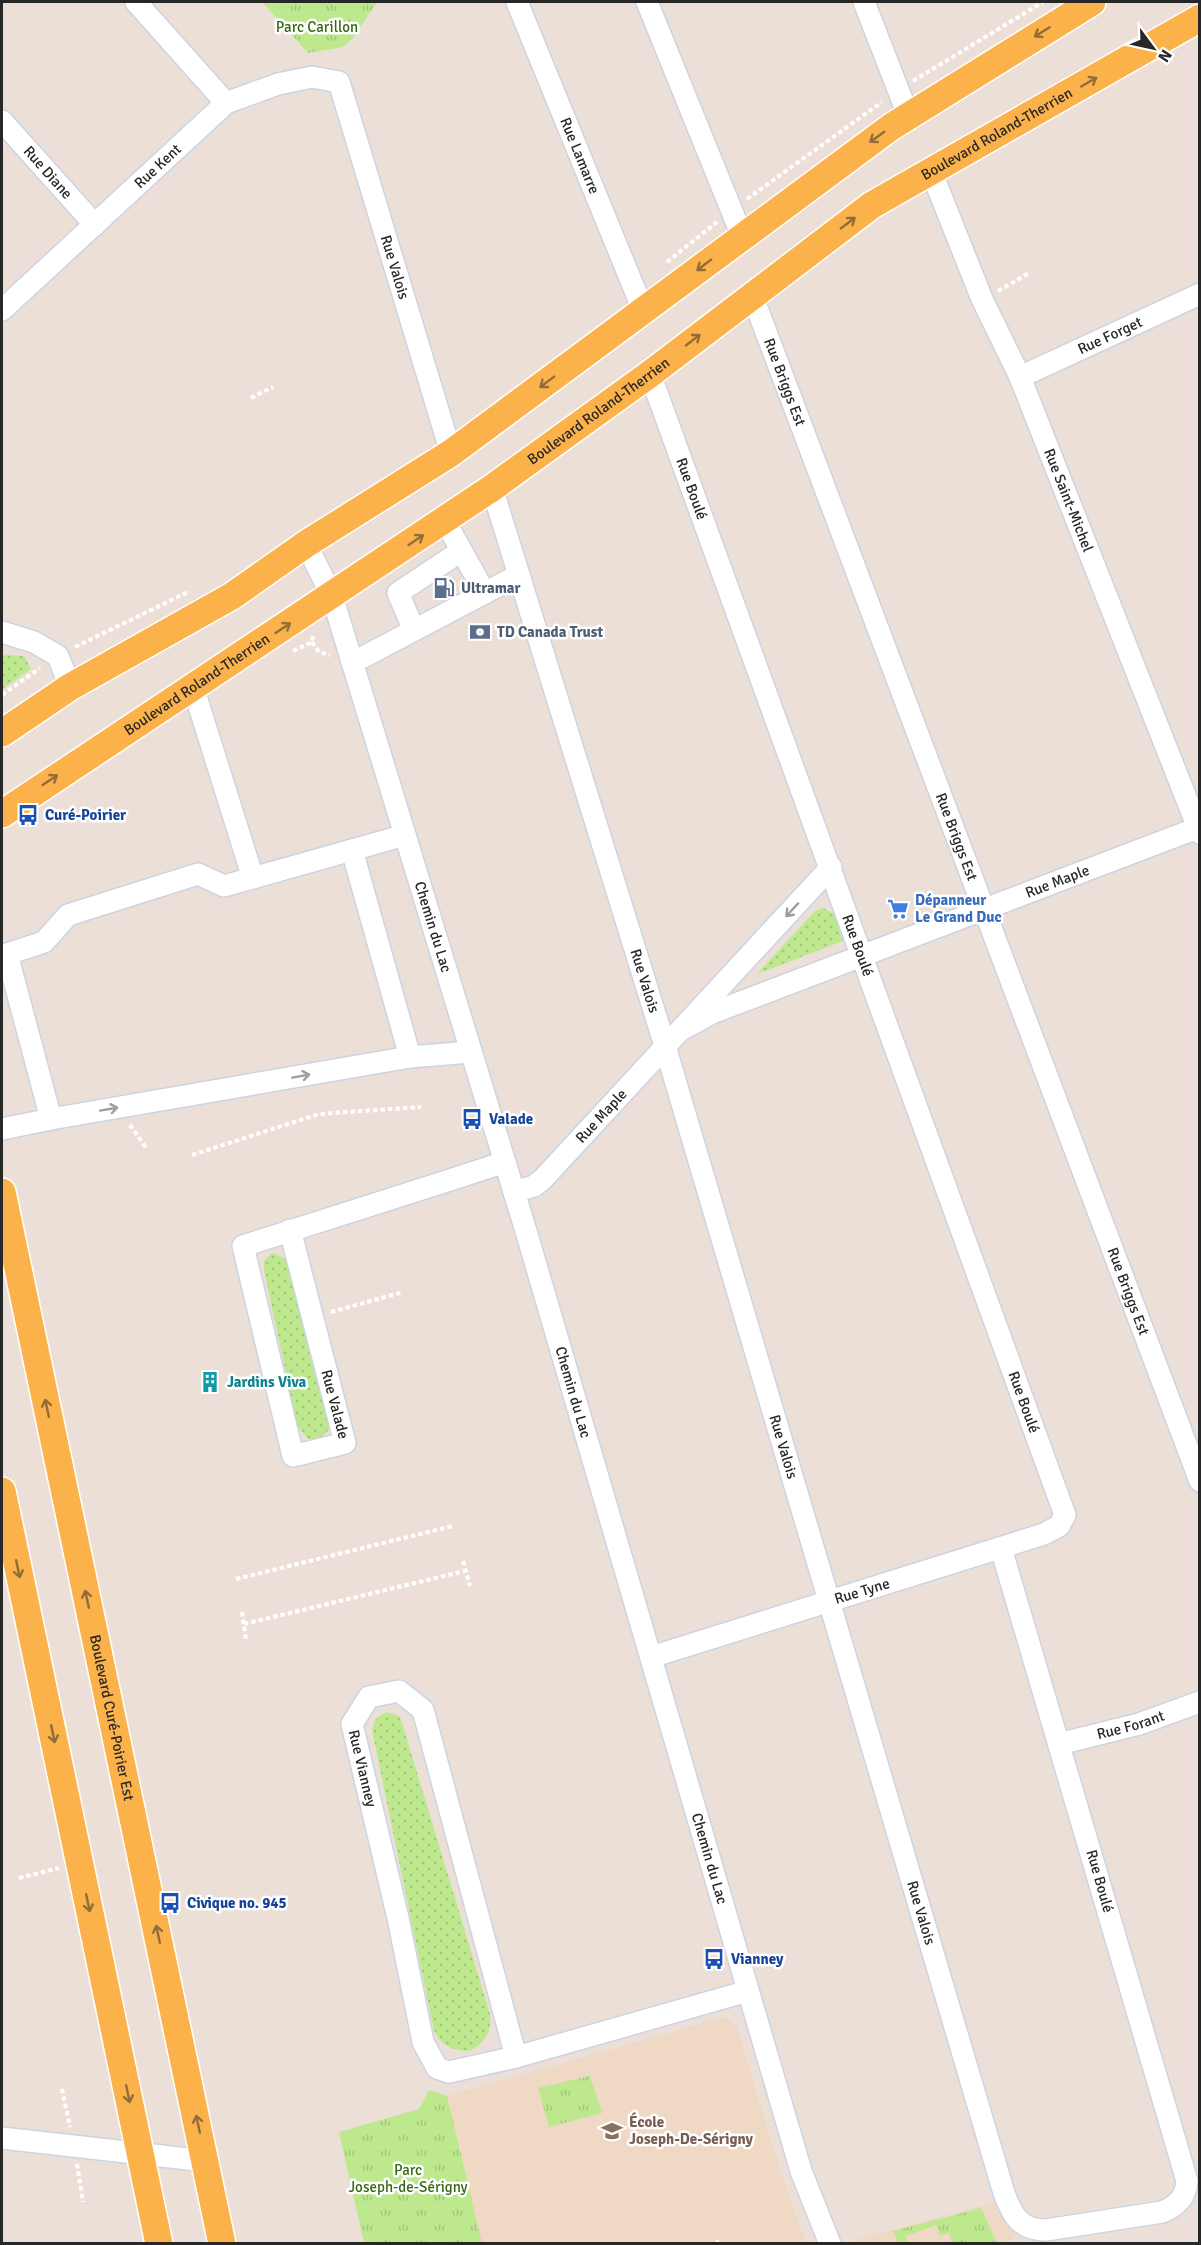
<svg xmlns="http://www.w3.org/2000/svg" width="1201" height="2245" viewBox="0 0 1201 2245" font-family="Signika,sans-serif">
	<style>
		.education { fill: #efd9c4 }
		.grass { fill: url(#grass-dots) }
		.park { fill: url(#park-tufts) }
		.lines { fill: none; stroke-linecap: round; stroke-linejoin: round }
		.minor-casing { stroke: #ccd4e2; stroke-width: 24 }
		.major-casing { stroke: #fff; stroke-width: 30 }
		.path { stroke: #fff; stroke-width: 4; stroke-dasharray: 4.5 3; stroke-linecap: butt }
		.minor { stroke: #fff; stroke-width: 21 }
		.major { stroke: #fcb24b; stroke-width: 27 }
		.oneway { stroke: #926c39 }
		.oneway2 { stroke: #9e9e9e }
		.labels { text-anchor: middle; stroke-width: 5; stroke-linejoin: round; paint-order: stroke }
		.park-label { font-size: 15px; fill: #346813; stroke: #fff }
		.street-label { font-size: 15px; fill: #272727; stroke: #fff }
		.service-label { font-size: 15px; font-weight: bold; fill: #4e5e75; stroke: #fff; text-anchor: start }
		.transit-label { font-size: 15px; font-weight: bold; fill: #164399; stroke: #fff; text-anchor: start }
		.shop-label { font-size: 15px; font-weight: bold; fill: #366cbe; stroke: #fff; text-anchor: start }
		.culture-label { font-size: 15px; font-weight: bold; fill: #0d838f; stroke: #fff; text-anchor: start }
		.education-label { font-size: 15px; font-weight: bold; fill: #785e54; stroke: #fff; text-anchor: start }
	</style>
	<defs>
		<pattern id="grass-dots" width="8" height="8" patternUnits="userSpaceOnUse" patternTransform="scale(1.5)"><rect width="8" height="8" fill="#bde88e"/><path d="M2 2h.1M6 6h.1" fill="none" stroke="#a2c77a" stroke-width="1.8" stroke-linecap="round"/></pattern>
		<pattern id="park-tufts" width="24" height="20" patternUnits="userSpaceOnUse" patternTransform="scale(1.5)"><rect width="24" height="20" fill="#bde88e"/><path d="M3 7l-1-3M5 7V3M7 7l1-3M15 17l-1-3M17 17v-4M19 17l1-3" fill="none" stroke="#a2c77a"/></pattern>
	</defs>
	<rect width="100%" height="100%" fill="#ecdfd7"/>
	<path class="education" d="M721,2018h6l10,9 42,140 27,76h-324l-35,-147z
		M995,2202l8,16 13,18 -8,8h-155l-1,-3z"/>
	<path class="grass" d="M2,655l22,1 7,13 -29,20z
		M823,908l11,6 9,27 -86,33 58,-63z
		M272,1253l15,6 46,166 -13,14h-12l-11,-14 -33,-155v-9z
		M387,1712l12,4 3,7 88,291c2,18 -5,28 -20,37 -17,0 -28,-5 -36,-20l-62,-301 4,-12z"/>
	<path class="park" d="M262,2h115l-24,36 -10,9 -35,6z
		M590,2076l12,37 -53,14 -11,-39z
		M429,2090l18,6 35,147h-118l-25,-111 80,-23z
		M981,2208l16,35h-45l-3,-10 -9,3 -4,-11 -30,11 2,7h-10l-5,-12z"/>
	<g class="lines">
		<defs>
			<g id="minor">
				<path d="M136,2l90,101"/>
				<path id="s1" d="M517,2l126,308"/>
				<path d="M647,2l95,234"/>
				<path d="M864,2l44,113"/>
				<path id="s2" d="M2,121l93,104"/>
				<path id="s3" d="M931,171l51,128 38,78 180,456"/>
				<path id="s4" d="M752,295l448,1186"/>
				<path id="s5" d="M2,310l224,-207 52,-19 34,-7 27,5 112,371"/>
				<path id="s6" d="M650,374l415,1141 -6,11 -15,8 -393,123"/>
				<path id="s7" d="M1020,377l180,-83"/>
				<path id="s8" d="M492,488l173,558 339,1147c8,22 16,37 42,37l116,-18c15,-6 24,-15 25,-31l-186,-633"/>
				<path d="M445,521l40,72"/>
				<path id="s9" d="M306,544l26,52 194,635 275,940 29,73"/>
				<path d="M414,630l-16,-37 63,-42"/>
				<path d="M2,632l32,10 24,14 12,31"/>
				<path d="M352,663l167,-88"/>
				<path d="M193,687l60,191"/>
				<path d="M352,850l58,207"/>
				<path id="s10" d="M681,1030l31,-17 488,-186"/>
				<path d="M51,1119l359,-62 61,-5"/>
				<path d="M2,1129l49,-10 -44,-165 37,-12 24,-27 130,-41 26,12 181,-51"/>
				<path id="s11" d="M514,1192l20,-6 8,-6 289,-313"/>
				<path id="s12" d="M290,1230l55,213 -52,13 -50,-210 207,-66 55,-18"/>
				<path id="s13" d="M1059,1744l80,-20 61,-22"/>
				<path id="s14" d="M516,2057l-93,-347 -24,-19 -30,6 -17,27 46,194 25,124 14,26 12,4 67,-15 232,-66"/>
				<path d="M2,2138l204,23"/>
			</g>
			<g id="major">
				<path d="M2,733l68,-46 162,-91 74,-52 145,-91 440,-326 201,-125"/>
				<path id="s15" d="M2,814l490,-326 158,-114 222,-169 328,-187"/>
				<path id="s16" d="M2,1192l220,1052"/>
				<path d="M2,1491l157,753"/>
			</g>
		</defs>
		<use href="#minor" class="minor-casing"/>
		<use href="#major" class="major-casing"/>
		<path class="path" d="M913,81l130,-79
			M747,199l135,-97
			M667,262l50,-40
			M998,291l31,-18
			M251,398l22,-11
			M312,642l7,10 11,3
			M75,647l115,-56
			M293,651l19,-9 1,-8
			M2,695l38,-27
			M130,1125l17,24
			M192,1155l127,-41 102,-7
			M331,1312l72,-20
			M463,1561l7,25
			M236,1579l217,-53
			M242,1612l4,28
			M244,1624l221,-53
			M19,1878l40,-10
			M62,2089l8,38
			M77,2164l6,38
			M717,2240l1,4"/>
		<use href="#minor" class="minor"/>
		<use href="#major" class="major"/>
	</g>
	<defs><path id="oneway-shaft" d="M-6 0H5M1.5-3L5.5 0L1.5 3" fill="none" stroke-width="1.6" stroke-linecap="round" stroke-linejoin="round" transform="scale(1.5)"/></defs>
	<g class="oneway">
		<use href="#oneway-shaft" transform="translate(1042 32) rotate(148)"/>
		<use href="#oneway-shaft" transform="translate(1089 82) rotate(-30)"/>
		<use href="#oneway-shaft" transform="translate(877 137) rotate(144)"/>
		<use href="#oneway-shaft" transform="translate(848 223) rotate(-37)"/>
		<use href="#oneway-shaft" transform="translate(704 265) rotate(143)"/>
		<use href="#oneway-shaft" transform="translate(693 340) rotate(-38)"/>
		<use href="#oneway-shaft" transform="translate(547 382) rotate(143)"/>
		<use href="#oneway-shaft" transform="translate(416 540) rotate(-34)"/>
		<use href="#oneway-shaft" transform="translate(283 628) rotate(-33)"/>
		<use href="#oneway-shaft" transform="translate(50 780) rotate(-33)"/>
		<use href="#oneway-shaft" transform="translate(47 1408) rotate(-102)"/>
		<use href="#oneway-shaft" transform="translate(18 1569) rotate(78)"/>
		<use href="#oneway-shaft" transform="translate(87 1599) rotate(-102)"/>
		<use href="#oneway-shaft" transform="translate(53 1734) rotate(78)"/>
		<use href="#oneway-shaft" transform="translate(88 1903) rotate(78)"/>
		<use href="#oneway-shaft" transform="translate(158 1934) rotate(-102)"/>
		<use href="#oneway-shaft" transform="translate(128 2094) rotate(78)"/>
		<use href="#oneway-shaft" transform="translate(198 2124) rotate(-102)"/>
	</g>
	<g class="oneway2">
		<use href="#oneway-shaft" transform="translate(792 910) rotate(133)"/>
		<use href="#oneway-shaft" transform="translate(301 1076) rotate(-10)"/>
		<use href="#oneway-shaft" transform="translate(109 1109) rotate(-10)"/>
	</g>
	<defs>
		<symbol id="fuel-bare" viewBox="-9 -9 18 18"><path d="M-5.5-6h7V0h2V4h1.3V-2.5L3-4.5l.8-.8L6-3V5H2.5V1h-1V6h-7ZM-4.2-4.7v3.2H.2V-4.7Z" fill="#5c6f8a" stroke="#fff" stroke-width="2.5" paint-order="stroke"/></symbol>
		<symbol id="bank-bare" viewBox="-9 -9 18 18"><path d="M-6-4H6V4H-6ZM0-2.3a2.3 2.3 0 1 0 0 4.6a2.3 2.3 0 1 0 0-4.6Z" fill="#5c6f8a" stroke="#fff" stroke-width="2.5" paint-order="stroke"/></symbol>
		<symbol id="bus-bare" viewBox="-9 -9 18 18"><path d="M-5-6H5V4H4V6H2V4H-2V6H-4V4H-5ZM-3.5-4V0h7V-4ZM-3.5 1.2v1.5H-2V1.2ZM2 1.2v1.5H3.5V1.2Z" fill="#1a4fb4" stroke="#fff" stroke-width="2.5" paint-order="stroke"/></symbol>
		<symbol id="supermarket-bare" viewBox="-9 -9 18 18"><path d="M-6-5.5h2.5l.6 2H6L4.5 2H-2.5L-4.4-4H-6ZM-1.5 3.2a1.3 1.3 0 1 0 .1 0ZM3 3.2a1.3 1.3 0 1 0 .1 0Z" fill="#3f7fe0" stroke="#fff" stroke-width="2.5" paint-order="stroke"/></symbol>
		<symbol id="building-bare" viewBox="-9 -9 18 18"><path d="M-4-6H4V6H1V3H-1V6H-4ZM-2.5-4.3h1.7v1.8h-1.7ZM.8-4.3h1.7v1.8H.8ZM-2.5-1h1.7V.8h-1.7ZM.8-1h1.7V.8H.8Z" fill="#0f9aa8" stroke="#fff" stroke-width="2.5" paint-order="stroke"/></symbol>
		<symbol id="school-bare" viewBox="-9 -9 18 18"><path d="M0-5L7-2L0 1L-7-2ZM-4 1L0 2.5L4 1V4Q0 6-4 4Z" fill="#8d6e63" stroke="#fff" stroke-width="2.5" paint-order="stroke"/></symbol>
	</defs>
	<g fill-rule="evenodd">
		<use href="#fuel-bare" x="429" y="573" width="30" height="30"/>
		<use href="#bank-bare" x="465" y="617" width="30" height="30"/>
		<use href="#bus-bare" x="13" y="800" width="30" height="30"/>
		<use href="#supermarket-bare" x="883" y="894" width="30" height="30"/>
		<use href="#bus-bare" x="457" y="1104" width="30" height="30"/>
		<use href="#building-bare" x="195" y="1367" width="30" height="30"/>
		<use href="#bus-bare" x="155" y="1888" width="30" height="30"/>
		<use href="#bus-bare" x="699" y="1944" width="30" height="30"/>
		<use href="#school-bare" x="597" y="2116" width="30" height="30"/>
	</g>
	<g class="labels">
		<g class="park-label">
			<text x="317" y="32">Parc Carillon</text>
			<text x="408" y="2175">Parc<tspan x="408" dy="17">Joseph-de-Sérigny</tspan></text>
		</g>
		<g class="street-label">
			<text dy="5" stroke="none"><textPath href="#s15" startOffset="1206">Boulevard Roland-Therrien</textPath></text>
			<text dy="5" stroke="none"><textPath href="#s1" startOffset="166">Rue Lamarre</textPath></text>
			<text dy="5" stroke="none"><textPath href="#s5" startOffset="212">Rue Kent</textPath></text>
			<text dy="5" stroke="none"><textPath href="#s2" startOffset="69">Rue Diane</textPath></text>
			<text dy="5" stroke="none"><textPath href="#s5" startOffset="616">Rue Valois</textPath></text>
			<text dy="5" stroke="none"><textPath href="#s7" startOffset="99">Rue Forget</textPath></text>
			<text dy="5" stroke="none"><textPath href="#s4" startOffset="93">Rue Briggs Est</textPath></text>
			<text dy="5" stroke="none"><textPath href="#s15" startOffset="720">Boulevard Roland-Therrien</textPath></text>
			<text dy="5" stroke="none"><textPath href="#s6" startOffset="122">Rue Boulé</textPath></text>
			<text dy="5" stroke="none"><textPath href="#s3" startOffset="357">Rue Saint-Michel</textPath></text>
			<text dy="5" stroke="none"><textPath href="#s15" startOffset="234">Boulevard Roland-Therrien</textPath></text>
			<text dy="5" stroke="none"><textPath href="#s4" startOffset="579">Rue Briggs Est</textPath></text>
			<text dy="5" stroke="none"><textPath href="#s10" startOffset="405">Rue Maple</textPath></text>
			<text dy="5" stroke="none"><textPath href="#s9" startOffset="404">Chemin du Lac</textPath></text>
			<text dy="5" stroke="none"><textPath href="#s6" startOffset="608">Rue Boulé</textPath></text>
			<text dy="5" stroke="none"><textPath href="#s8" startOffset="516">Rue Valois</textPath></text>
			<text dy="5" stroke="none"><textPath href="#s11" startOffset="118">Rue Maple</textPath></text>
			<text dy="5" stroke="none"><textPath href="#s4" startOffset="1065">Rue Briggs Est</textPath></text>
			<text dy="5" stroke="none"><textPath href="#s9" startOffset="890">Chemin du Lac</textPath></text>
			<text dy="5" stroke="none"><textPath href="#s6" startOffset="1094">Rue Boulé</textPath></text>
			<text dy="5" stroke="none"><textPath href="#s12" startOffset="180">Rue Valade</textPath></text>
			<text dy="5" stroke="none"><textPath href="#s8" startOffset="1002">Rue Valois</textPath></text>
			<text transform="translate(862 1591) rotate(-17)" y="5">Rue Tyne</text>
			<text dy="5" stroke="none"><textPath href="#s16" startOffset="537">Boulevard Curé-Poirier Est</textPath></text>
			<text dy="5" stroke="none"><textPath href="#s13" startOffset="74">Rue Forant</textPath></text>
			<text dy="5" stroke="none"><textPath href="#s14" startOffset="498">Rue Vianney</textPath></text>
			<text dy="5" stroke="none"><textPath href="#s9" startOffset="1376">Chemin du Lac</textPath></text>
			<text transform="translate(1100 1881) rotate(74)" y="5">Rue Boulé</text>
			<text dy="5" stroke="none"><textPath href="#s8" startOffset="1488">Rue Valois</textPath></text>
		</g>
		<g class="service-label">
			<text x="461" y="593">Ultramar</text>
			<text x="497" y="637">TD Canada Trust</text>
		</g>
		<g class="transit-label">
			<text x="45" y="820">Curé-Poirier</text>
			<text x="489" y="1124">Valade</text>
			<text x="187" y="1908">Civique no. 945</text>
			<text x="731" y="1964">Vianney</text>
		</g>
		<g class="shop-label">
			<text x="915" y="905">Dépanneur<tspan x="915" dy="17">Le Grand Duc</tspan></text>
		</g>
		<g class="culture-label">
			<text x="227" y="1387">Jardins Viva</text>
		</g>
		<g class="education-label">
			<text x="629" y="2127">École<tspan x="629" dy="17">Joseph-De-Sérigny</tspan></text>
		</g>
	</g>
	<rect width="1201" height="2245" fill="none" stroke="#272727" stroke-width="6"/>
	<g transform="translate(1153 48) rotate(123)" stroke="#ffffff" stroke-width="4.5" paint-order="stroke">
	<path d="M0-4.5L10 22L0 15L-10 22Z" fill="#272727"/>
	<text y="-9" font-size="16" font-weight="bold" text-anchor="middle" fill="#272727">N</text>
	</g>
</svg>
